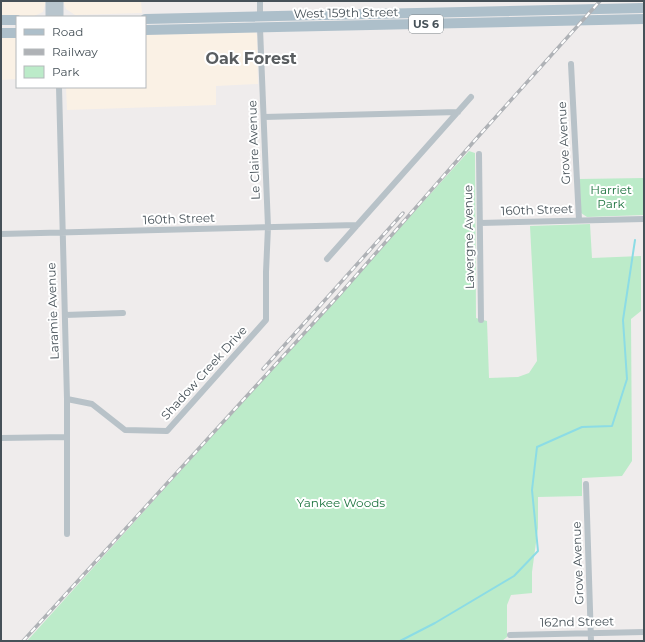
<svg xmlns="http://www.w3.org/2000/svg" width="645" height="642" viewBox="0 0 645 642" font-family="Montserrat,sans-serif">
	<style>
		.commercial { fill: #faf1e5 }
		.green { fill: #bcebc9 }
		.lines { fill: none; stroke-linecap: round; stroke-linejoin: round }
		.stream { stroke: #8cdce5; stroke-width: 2 }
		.street { stroke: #b8c2c8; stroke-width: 6 }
		.secondary { stroke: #b8c5cd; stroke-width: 9 }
		.primary { stroke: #adbfca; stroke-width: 10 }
		.rail-casing { stroke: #afb2b6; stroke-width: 3.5 }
		.rail { stroke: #fff; stroke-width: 2; stroke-dasharray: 6; stroke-linecap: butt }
		.labels { text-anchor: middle; stroke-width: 4; stroke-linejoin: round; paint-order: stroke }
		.shield { fill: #fff; stroke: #7e858a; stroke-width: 1 }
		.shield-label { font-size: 11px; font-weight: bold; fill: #465158 }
		.street-label { font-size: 12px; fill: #465158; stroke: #fff }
		.park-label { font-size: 12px; fill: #1c733e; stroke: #fff }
		.district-label { font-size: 16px; font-weight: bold; fill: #595d60; stroke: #fff }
	</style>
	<rect width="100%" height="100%" fill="#efecec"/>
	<path class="commercial" d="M1,1h45l-3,11 -9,4 -33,1z
		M63,1h78l1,12 -67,2 -9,-6z
		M255,32l2,3 1,49 -42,2v19l-149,5 -1,-23h79v-53z
		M1,37h16v42l-16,1z"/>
	<path class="green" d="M469,151l6,2 1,165 11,3 2,57 29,-1 11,-4 8,-12 -7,-135 60,-2 2,34 49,-2v55l-10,8 1,142 -10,15 -40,2v18l-44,1v31l-6,44v21l-21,2 -4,10v32l-5,4h-475z
		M644,178v37l-57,2 -6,-4 -2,-34z"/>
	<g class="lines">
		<path class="stream" d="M400,641l35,-18 79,-47 24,-25 -6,-61 5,-43 45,-20 30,-1 15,-47 -4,-59 12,-80"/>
		<path class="street" d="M260,1v16
			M571,64l8,156
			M59,87l8,312v135
			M264,117l194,-5
			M479,154l2,166
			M480,223l164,-4
			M1,234l356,-9
			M327,259l144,-162
			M65,315l58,-2
			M67,399l25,5 33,26 42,1 99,-111v-48l2,-45 -8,-199
			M1,438l66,-1
			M586,484l5,157
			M510,635l134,-3"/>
		<path class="secondary" d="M50,1v16
			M59,1v16"/>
		<path class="primary" d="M145,19l499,-11
			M1,20h16
			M145,30l499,-11
			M1,33h16"/>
		<defs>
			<path id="rail" d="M263,369l140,-156
				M23,641l317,-347 136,-155 124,-138"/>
		</defs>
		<use href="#rail" class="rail-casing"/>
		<use href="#rail" class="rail"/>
	</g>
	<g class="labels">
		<rect class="shield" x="409" y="15" width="34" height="18" rx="3"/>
		<g class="shield-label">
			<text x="426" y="28">US 6</text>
		</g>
		<g class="street-label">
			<text transform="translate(346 13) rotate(-1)" y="4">West 159th Street</text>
			<text transform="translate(564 143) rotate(-93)" y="4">Grove Avenue</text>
			<text transform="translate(254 150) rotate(-92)" y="4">Le Claire Avenue</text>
			<text transform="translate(537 210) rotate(-2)" y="4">160th Street</text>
			<text transform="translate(179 219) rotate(-2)" y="4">160th Street</text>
			<text transform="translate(469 237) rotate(-91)" y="4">Lavergne Avenue</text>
			<text transform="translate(53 311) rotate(-92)" y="4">Laramie Avenue</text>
			<text transform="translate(204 373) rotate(-48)" y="4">Shadow Creek Drive</text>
			<text transform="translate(578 563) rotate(-92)" y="4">Grove Avenue</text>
			<text transform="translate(577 622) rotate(-1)" y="4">162nd Street</text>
		</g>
		<g class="park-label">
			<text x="611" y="194">Harriet<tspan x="611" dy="14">Park</tspan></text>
			<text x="341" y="507">Yankee Woods</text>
		</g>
		<g class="district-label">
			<text x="251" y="64">Oak Forest</text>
		</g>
	</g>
	<rect width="645" height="642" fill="none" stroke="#465158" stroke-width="4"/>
	<rect x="16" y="16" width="130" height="72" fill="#ffffff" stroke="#b5b9bc"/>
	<rect x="24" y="29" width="20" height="6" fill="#adbfca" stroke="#b5b9bc"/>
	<text x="52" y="36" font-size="12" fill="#465158">Road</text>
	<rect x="24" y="49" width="20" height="6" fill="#afb2b6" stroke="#b5b9bc"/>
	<text x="52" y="56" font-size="12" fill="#465158">Railway</text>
	<rect x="24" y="66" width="20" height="12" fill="#bcebc9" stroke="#b5b9bc"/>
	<text x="52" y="76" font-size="12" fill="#465158">Park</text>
</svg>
